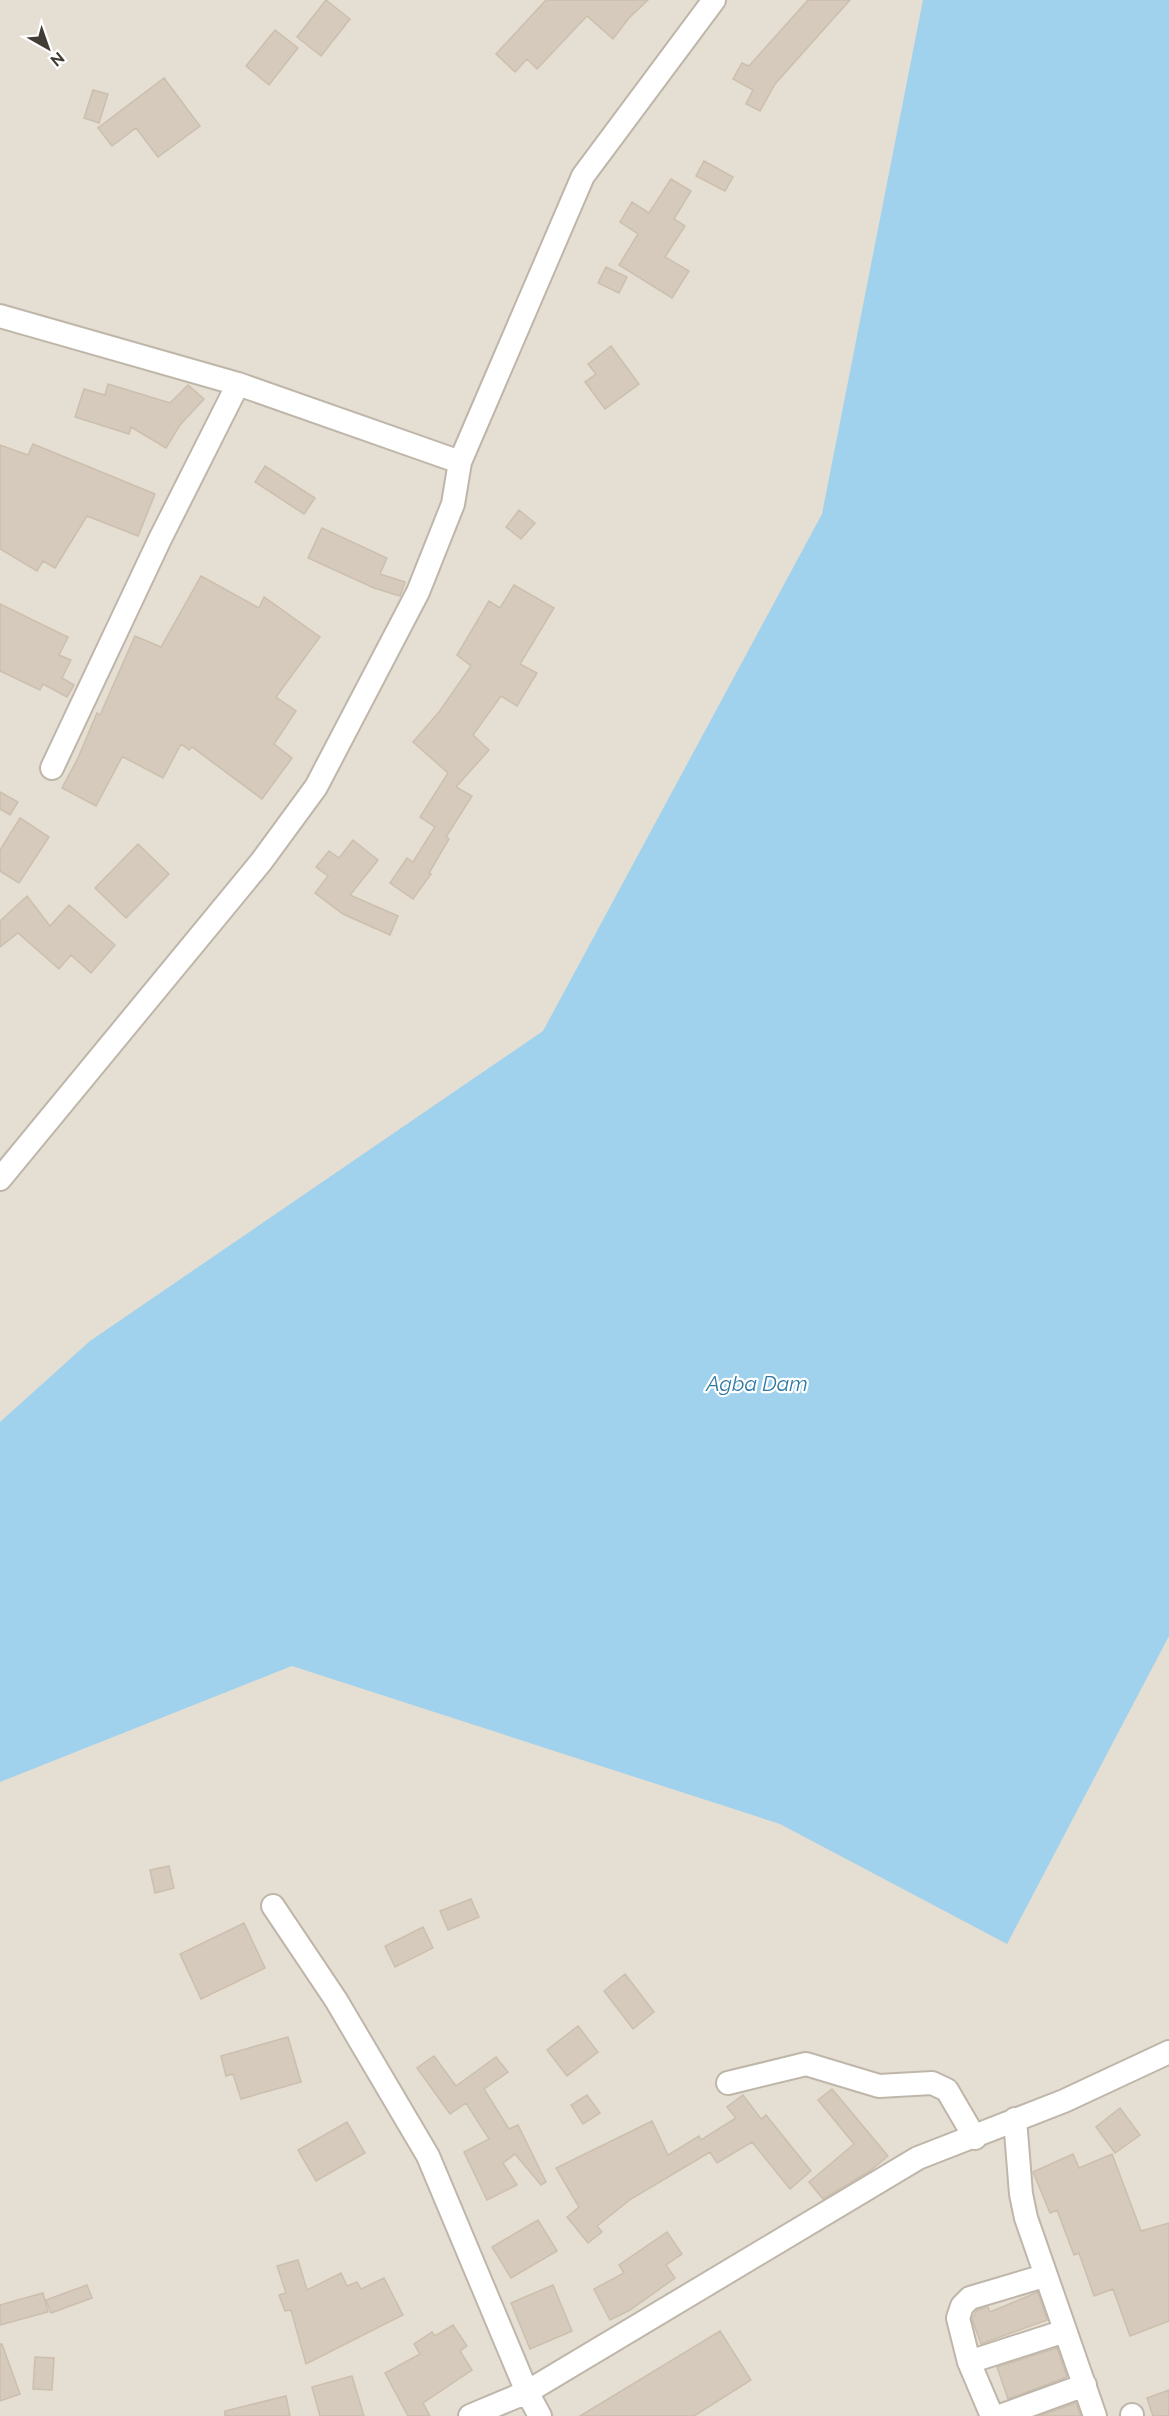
<svg xmlns="http://www.w3.org/2000/svg" width="1169" height="2416" viewBox="0 0 1169 2416" font-family="Raleway,sans-serif">
	<style>
		.residential { fill: #e5ded2 }
		.water { fill: #a1d2ed }
		.building { fill: #d5cabc; stroke: #cdbfad; stroke-width: 1.5 }
		.lines { fill: none; stroke-linecap: round; stroke-linejoin: round }
		.minor-casing { stroke: #bfb6aa; stroke-width: 26 }
		.minor { stroke: #fff; stroke-width: 22 }
		.labels { text-anchor: middle; stroke-width: 4.5; stroke-linejoin: round; paint-order: stroke }
		.water-label { font-size: 21px; font-style: italic; fill: #2f79a3; stroke: #fff }
	</style>
	<rect width="100%" height="100%" fill="#f1ece4"/>
	<path class="residential" d="M0,0h1169v2416h-1169z"/>
	<path class="water" d="M923,0h246v1636l-162,308 -227,-120 -488,-158 -292,116v-360l90,-81 453,-310 279,-517z"/>
	<path class="building" d="M326,0l24,19 -29,37 -24,-19z
		M546,0h102l-19,18 -16,21 -26,-23 -50,53 -10,-10 -12,13 -19,-18z
		M808,0h42l-75,84 -15,27 -14,-7 7,-14 -20,-11 9,-16 7,3z
		M275,30l23,18 -29,37 -23,-19z
		M164,78l36,48 -42,31 -22,-29 -24,18 -14,-18z
		M93,90l15,4 -9,29 -15,-5z
		M704,161l29,16 -8,14 -29,-15z
		M671,179l20,12 -17,28 11,7 -20,31 24,14 -17,27 -53,-33 19,-31 -18,-12 12,-20 17,11z
		M606,267l21,10 -8,16 -21,-10z
		M611,346l28,38 -34,25 -20,-27 11,-8 -8,-10z
		M108,384l62,19 18,-18 16,14 -24,26 -14,23 -35,-21 -2,7 -54,-17 9,-28 21,6z
		M33,444l122,50 -17,42 -51,-20 -32,52 -12,-7 -6,10 -37,-22v-104l28,10z
		M265,466l50,32 -11,16 -49,-32z
		M519,510l16,13 -14,16 -15,-12z
		M322,528l65,30 -7,16 25,8 -5,14 -26,-8 -66,-30z
		M201,576l58,32 5,-11 56,40 -44,60 20,14 -22,33 18,14 -30,41 -70,-52 -3,3 -8,-6 -18,34 -40,-21 -2,2 -25,47 -34,-18 16,-30 19,-45 3,2 35,-79 26,11z
		M514,585l40,23 -34,56 17,9 -20,33 -16,-10 -28,39 16,15 -33,37 16,9 -26,41 3,2 -20,34 2,1 -18,25 -23,-16 17,-25 6,4 22,-35 -15,-10 28,-44 -35,-31 26,-30 32,-46 -14,-11 32,-54 11,7z
		M0,604l68,33 -9,18 12,5 -9,18 12,7 -7,12 -24,-13 -3,6 -40,-19z
		M0,792l18,10 -8,13 -10,-6z
		M20,818l29,19 -30,46 -19,-12v-21z
		M353,840l25,20 -28,35 48,21 -8,19 -47,-21 -28,-21 13,-17 -12,-9 13,-16 10,7z
		M138,844l31,30 -43,44 -31,-30z
		M27,896l23,30 19,-21 46,40 -24,28 -20,-18 -12,14 -41,-36 -18,14v-26z
		M169,1866l5,22 -19,5 -5,-23z
		M471,1899l8,18 -31,13 -8,-19z
		M244,1923l21,45 -64,31 -21,-45z
		M423,1927l10,21 -38,19 -10,-21z
		M625,1974l29,38 -21,17 -29,-38z
		M578,2026l20,26 -31,24 -20,-26z
		M288,2037l13,45 -60,17 -8,-25 -7,2 -5,-20z
		M434,2056l22,30 40,-29 12,15 -24,17 25,40 9,-4 28,57 -5,3 -26,-31 -12,9 14,22 -30,15 -23,-48 25,-13 -23,-36 -16,11 -33,-46z
		M832,2089l56,67 -18,15 -47,28 -14,-17 45,-38 -36,-44z
		M587,2095l13,18 -17,11 -12,-19z
		M743,2095l18,24 5,-4 45,56 -21,18 -38,-47 -35,21 -7,-11 -79,47 -34,27 5,6 -14,11 -21,-26 12,-10 -23,-39 96,-47 16,34 31,-19 2,4 35,-22 -9,-11z
		M1120,2108l20,27 -25,18 -19,-26z
		M347,2122l18,31 -49,28 -18,-31z
		M1073,2154l6,14 33,-14 29,77 28,-8v98l-39,15 -17,-47 -19,7 -15,-43 -5,2 -17,-45 -7,3 -17,-41z
		M538,2220l19,31 -46,27 -19,-31z
		M667,2232l15,22 -16,11 9,13 -45,32 -20,10 -16,-31 30,-16 -5,-8z
		M298,2260l9,30 34,-17 6,13 10,-4 4,7 23,-11 19,37 -97,49 -15,-54 -6,1 -6,-16 7,-2 -9,-27z
		M87,2285l5,13 -41,15 -5,-13z
		M553,2285l19,46 -42,18 -19,-46z
		M1038,2292l9,28 -66,24 -9,-25 5,-9 11,-3 2,5z
		M43,2293l5,19 -48,13v-20z
		M453,2325l14,21 -7,5 12,19 -49,33 7,13h-22l-23,-43 35,-19 -6,-10 18,-12 3,4z
		M720,2331l31,49 -57,36h-114z
		M0,2344h2l18,50 -20,7z
		M1057,2348l10,29 -59,22 -11,-32z
		M35,2357l19,1 -2,32 -19,-1z
		M352,2376l12,40h-44l-8,-29z
		M1169,2390v26h-16l-6,-18z
		M286,2396l4,20h-65v-5z
		M1076,2403l5,13h-42z"/>
	<g class="lines">
		<defs>
			<path id="minor" d="M0,316l238,68 222,78
				M52,768l108,-229 78,-155
				M0,1179l261,-317 55,-75 102,-195 35,-88 7,-42 123,-286 131,-176
				M273,1906l63,94 92,156 99,236 13,24
				M728,2083l78,-19 73,22 53,-3 15,7 28,48
				M1015,2119l6,75 5,24 69,198
				M969,2362l96,-31
				M1132,2415v1
				M470,2416l57,-24 391,-234 146,-57 105,-49
				M992,2416l-23,-54 -11,-44 4,-12 8,-8 74,-22
				M1000,2416l85,-31"/>
		</defs>
		<use href="#minor" class="minor-casing"/>
		<use href="#minor" class="minor"/>
	</g>
	<g class="labels">
		<g class="water-label">
			<text x="757" y="1391">Agba Dam</text>
		</g>
	</g>
	<g transform="translate(48 48) rotate(140)" stroke="#ffffff" stroke-width="4.5" paint-order="stroke">
	<path d="M0-4.5L10 22L0 15L-10 22Z" fill="#433c34"/>
	<text y="-9" font-size="16" font-weight="bold" text-anchor="middle" fill="#433c34">N</text>
	</g>
</svg>
